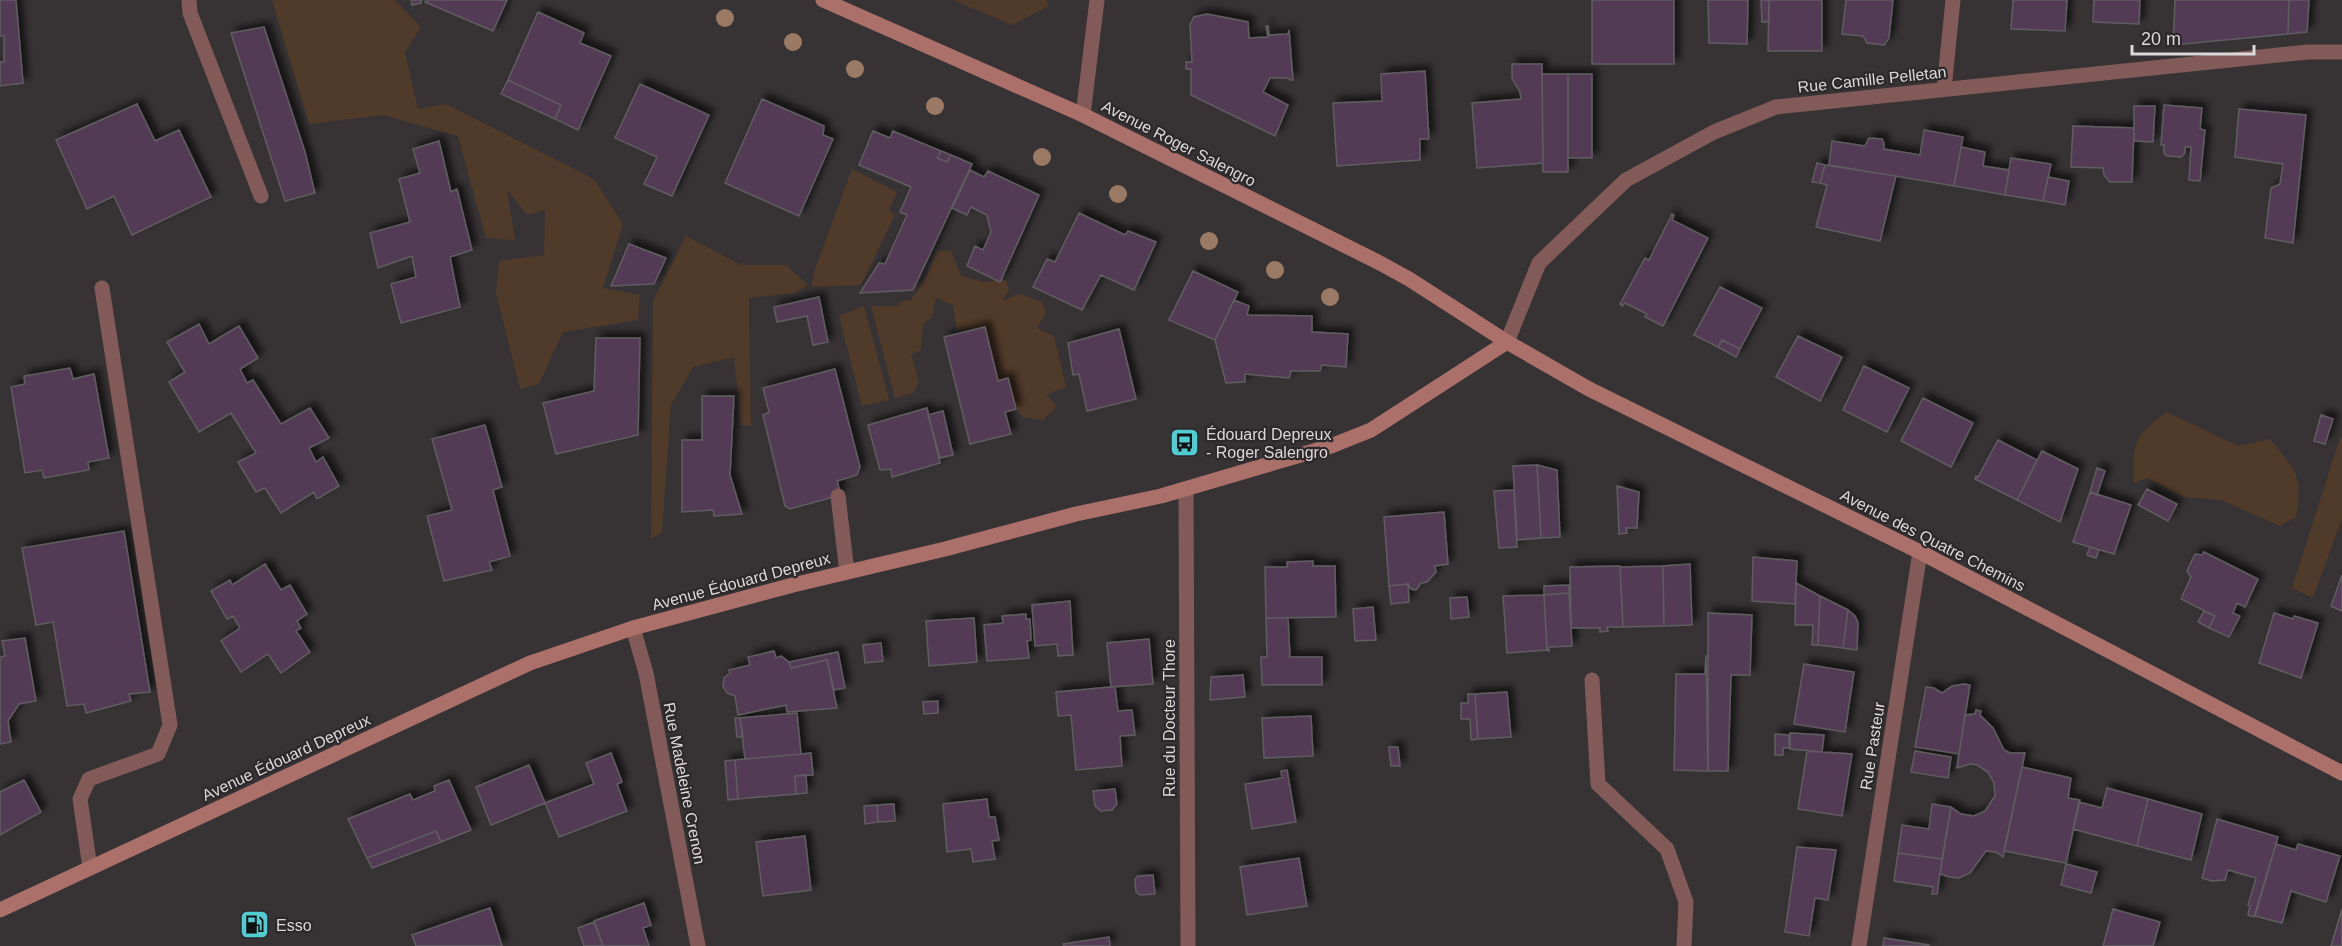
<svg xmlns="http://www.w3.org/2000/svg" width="2342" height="946" viewBox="0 0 2342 946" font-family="Helvetica,sans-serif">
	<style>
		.green { fill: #503a2a }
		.building { fill: #533b56; stroke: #605d60; stroke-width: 1.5; filter: url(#shadow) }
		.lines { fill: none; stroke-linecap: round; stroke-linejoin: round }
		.lane { stroke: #825b58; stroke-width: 15 }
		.street { stroke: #825b58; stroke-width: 15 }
		.secondary { stroke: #ac706a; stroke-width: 15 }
		.tree { fill: #9b7a65 }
		.labels { text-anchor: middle; stroke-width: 4.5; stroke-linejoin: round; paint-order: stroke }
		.street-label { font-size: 16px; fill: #dbd8d9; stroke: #2d292b }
		.poi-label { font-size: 16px; fill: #dbd8d9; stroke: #2d292b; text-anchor: start }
	</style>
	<defs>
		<filter id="shadow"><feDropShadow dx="5.5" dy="-5.5" stdDeviation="3" flood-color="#0009"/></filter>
	</defs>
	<rect width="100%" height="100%" fill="#373335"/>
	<path class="green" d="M272,0h123l26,27 -16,26 13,56 28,-5 148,75 29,45 -20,64 37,7 -2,25 -75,12 -24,52 -19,5 -24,-96 3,-32 45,-6 1,-45 -18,5 -20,-25 8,50 -29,-2 -28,-102 -75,-21 -74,9z
		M953,0h93l3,6 -37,19z
		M852,169l45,23 -8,18 6,5 -34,70 -50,2 4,-18z
		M686,236l55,29h45l22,20 -13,8 -46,5 2,128 -10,-1 -7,-68 -41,10 -22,38 -9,127 -11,7 2,-238z
		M937,251h14l10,25 22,6 23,-2 3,10 -7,11 18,-7 22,8 4,11 -9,15 17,8 12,51 -20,8 11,11 -14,14 -20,-3 -20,-24 -14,-12 -5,-54 -27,3 -4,-25 -17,-7 -4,19 -9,7 -2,26 -10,4 8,28 -6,11 -18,5 -24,-92h27l1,-4 12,-2 14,-20z
		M864,306l25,94 -27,6 -23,-90z
		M2167,412l71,34 32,-7c26,32 33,35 26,78l-16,9 -59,-26 -37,-3 -37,-19 -13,5c-1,-41 -1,-46 33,-71z
		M2340,438h2v80l-29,80 -21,-10z"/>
	<path class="building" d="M0,0h16l7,83 -23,3v-24h4v-26h-4z
		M411,0h11l-1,3 -9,2z
		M426,0h81l-14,31 -68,-29z
		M1592,0h82v64h-82z
		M1708,0h40l-1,44 -38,-1z
		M1761,0h8v22h-7z
		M1769,0h53v51h-54z
		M1846,0h47l-4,38 -5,7 -17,-2 -4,-7 -21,-2z
		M2013,0h54l-2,31 -54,-2z
		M2094,0h46l-1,24 -46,-2z
		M2175,0h114l-1,34 -115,11z
		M2289,0h20l-2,32 -19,2z
		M538,12l46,21 -4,10 31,13 -33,74 -23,-11 6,-14 -53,-25z
		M1207,14l41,8 1,16 19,-1 -2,-11h2l1,9 19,-1 1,-4 4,50h-3l-1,-2h-19l-7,14 25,13 -13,31 -84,-41v-26h-5v-7h6l-2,-37 4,-8z
		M264,27l41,125 10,41 -30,8 -54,-168z
		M1512,64h30l1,99 -66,5 -5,-65 49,-4 -1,-7 -8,-14z
		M1425,71l4,68h-9v21l-83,6 -4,-63 49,-2 -1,-27z
		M1542,74h26v98h-25z
		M1568,74h24v84h-24z
		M508,80l53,25 -6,14 -54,-25z
		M640,84l69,31 -37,81 -28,-12 13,-27 -42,-19z
		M762,99l62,27 -1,9 10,4 -34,77 -74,-33z
		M137,104l18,37 24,-11 32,67 -79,38 -18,-39 -27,13 -31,-69z
		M2164,105l38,3 -2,21 5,1 -5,51 -11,-1 2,-33h-6v6l-4,4 -14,-1 -3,-3v-8h-3z
		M2134,106h21l-2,36 -19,-1z
		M2239,109l67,6 -13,128 -28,-5 6,-50 9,-4 3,-20 -48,-7z
		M2073,126l61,2 -2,54h-22l-6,-7 -1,-7 -32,-1z
		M1924,130l39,7 -9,49 -125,-21 3,-24 33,5 4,-8 13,1 2,4v6l36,6z
		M873,131l17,7 3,-7 48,20 -4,7 10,4 4,-7 21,9 -59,126 -53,3 19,-30 6,1 22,-49 -7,-3 11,-25 -52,-22z
		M439,141l12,51 6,-3 15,61 -22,7 10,50 -59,16 -10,-39 25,-7 -4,-21 -34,12 -8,-35 40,-11 -11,-43 21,-6 -7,-24z
		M1961,147l24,5 -2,14 26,4 -4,25 -51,-9z
		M941,151l10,4 -4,7 -10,-4z
		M2011,158l40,6 -8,37 -38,-6z
		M1817,163l8,2 -5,18 -8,-1z
		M1825,165l71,11 -16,65 -64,-14 11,-42 -7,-2z
		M970,170l14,7 4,-6 51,24 -39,87 -33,-16 8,-20 8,4 8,-18 -4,-17 -16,-8 -4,8 -15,-7z
		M2048,177l21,4 -4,24 -22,-4z
		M1079,213l46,22 3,-4 28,11 -22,48 -33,-15 -19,35 -49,-23 14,-28 8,3z
		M1672,214l2,1 -2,5 36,18 -45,88 -18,-9 2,-3 -22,-11 -3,3 -2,-2 25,-46 4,2z
		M629,244l37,14 -12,26 -43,2z
		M1193,271l45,21 -23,48 -46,-20z
		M1720,287l42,21 -22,41 -18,-9 -4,7 -24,-12z
		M819,297l9,45 -15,3 -6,-29 -30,6 -3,-15z
		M1234,300l15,6 -2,9 65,1v16l36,2 -2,33 -24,-2 -2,6h-29l-2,7 -44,-4v8l-19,1 -11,-43z
		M199,324l10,20 30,-18 19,32 -18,11 7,14 6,-3 28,44 29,-16 19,30 -20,10 7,14 7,-5 16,29 -22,13 -3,-7 -33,21 -16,-25 -9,4 -18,-30 18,-9 -25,-40 -32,19 -30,-50 16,-10 -18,-30z
		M985,327l13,54 10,-3 8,31 -11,3 6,22 -41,10 -26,-107z
		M1119,329l17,70 -49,12 -8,-37 -6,1 -5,-32z
		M1798,336l44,21 -22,44 -44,-24z
		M596,338h44l-2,97 -82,19 -13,-51 51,-12z
		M1722,340l18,9 -4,8 -18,-10z
		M1864,366l45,22 -22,44 -44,-22z
		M70,368l3,11 21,-5 15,84 -21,4 1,8 -45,8 -2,-8 -17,3 -14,-86 14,-3 -1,-8z
		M835,369l25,98 -3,8 -20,6 4,14 -51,14 -5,-3 -22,-91 6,-3 -6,-24z
		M702,396h32l-4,79 12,39 -28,2 -1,-6 -31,2v-72h20z
		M1923,398l50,25 -22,44 -50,-26z
		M927,408l13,55 -48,14 -1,-8 -11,1 -12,-45z
		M943,411l10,44 -13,3 -12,-43z
		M2321,415l12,4 -8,25 -11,-3z
		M485,425l17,62 -9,3 17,66 -21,6 3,8 -48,11 -17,-65 25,-6 -20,-71z
		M1998,440l39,20 -20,40 -42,-21 1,-3 2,1z
		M2042,451l36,18 -18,53 -43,-22z
		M1537,465l20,5 3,67 -19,1z
		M1537,465l4,73 -24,2 -4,-74z
		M2097,468l8,3 -8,24 -7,-3z
		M1617,486l22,6 -2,36h-11l1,5 -8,1z
		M2147,489l30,15 -9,17 -30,-16z
		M1514,490l3,57 -18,1 -5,-57z
		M2090,492l41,13 -17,49 -41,-12z
		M1444,512l4,52 -13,2 1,6 -9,10 -6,1 -5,7 -5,-1 -3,-5 -19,2 -5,-69z
		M124,531l26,161 -21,2 2,7 -45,12 -2,-9 -17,2 -14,-84 -17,3 -14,-77z
		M2090,547l9,3 -3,8 -9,-3z
		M2204,552l54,27 -13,28 -8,-4 -4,10 7,3 -11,21 -20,-9 6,-12 -34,-17 10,-22 -4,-6 8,-17 7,1z
		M1753,557l44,4 -2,43 -43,-3z
		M1313,561v5h22l1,51 -70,1 -1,-51h22v-5z
		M265,564l16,26 9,-5 17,29 -10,7 4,7 -5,3 14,21 -29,21 -13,-19 -27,18 -20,-31 19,-13 -7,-12 -6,3 -16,-28 19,-11 2,5z
		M1690,564l2,61 -28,1 -1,-60z
		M1620,566l3,61h-16l1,4 -8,1v-4h-29l-1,-61z
		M1663,566l1,60 -41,1 -3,-60z
		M2342,575v36l-11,-5z
		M1796,583l24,13 -2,49h-6l1,-20h-18z
		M1408,584l1,18 -18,2 -2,-18z
		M1569,585v8l-25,2v-9z
		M1569,593l3,53 -23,1v4l-2,-1 -3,-55z
		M1544,595l3,55 -40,3 -4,-57z
		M1820,596l28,14 -5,38 -25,-3z
		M1467,597l2,20 -18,2 -1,-21z
		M1070,601l3,54 -15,1 -1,-12 -22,2 -3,-41z
		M1373,607l3,33 -21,1 -2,-32z
		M1848,610l7,6 3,7 -1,27 -14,-2z
		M2204,611l11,5 -6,12 -11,-6z
		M1708,613l44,2 -2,60h-19l-3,96h-20z
		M2274,613l19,6 1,-3 24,7 -17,55 -42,-15z
		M1026,614v5h4l1,21 -4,1 2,17 -42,3 -3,-36 19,-2 -1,-7z
		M974,618l3,44 -48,4 -3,-45z
		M1266,618h22l2,39h32v28h-60l-1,-28h6z
		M25,638l11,63 -17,3 -11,17 3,21 -11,2v-87l5,-1 -3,-15z
		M1149,639l4,45 -42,3 -4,-44z
		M881,643l2,18 -18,2 -2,-18z
		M774,651l2,7 5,-2 8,6 2,6 36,-8 10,48 -50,4 -1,-7 -48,10 -3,-19 -8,-3 -4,-7 1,-8 6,-5 -1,-3 21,-5 -2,-8z
		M838,652l7,36 -11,2 -7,-30 -36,8 -2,-6z
		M1706,655l2,116 -34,-1 2,-96h29z
		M1804,664l50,8 -9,60 -51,-8z
		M1243,675l2,22 -35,3 1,-23z
		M1964,684l6,1 -11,69 -44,-7 11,-60 8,1 8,5 10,-7z
		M1111,687h4l3,24 14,-1 3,25 -15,1 2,30 -46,4 -5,-55 -13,1 -2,-24z
		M1507,692l4,45 -33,2 -3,-45z
		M1468,694h7l3,45 -7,1 -1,-21h-9v-16h7z
		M938,701v12l-14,1 -1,-12z
		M1976,710l5,1 -1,4 13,13 11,22 6,3h15l-22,104 -7,-5 -10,-1 -16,22 -11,5 -9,-1 -10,-3 11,-67 10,7 13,2 11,-5 10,-15 -1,-13 -6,-11 -11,-7 -7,-1 -13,4 8,-53 10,-1z
		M797,713l4,41 -56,5 -5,-41z
		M1311,716l2,40 -49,2 -2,-40z
		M735,718h5l3,19h-6z
		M1790,733l34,2 -2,17 -32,-3z
		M1775,734l14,1v13h-6v7h-8z
		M1389,747h9l2,19h-9z
		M1807,751l45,3 -10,62 -44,-7z
		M1915,751l36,6 -3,21 -37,-6z
		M611,753l11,29 -5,2 10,27 -68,26 -14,-34 49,-19 -8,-21z
		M811,753l2,22 -18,1 1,18 -58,5 -3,-39z
		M735,760l3,39 -10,1 -3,-39z
		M529,765l16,38 -54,22 -15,-38z
		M2022,767l49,11 -3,20 12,2 -14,63 -62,-12z
		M1287,770l9,52 -44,7 -7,-45 37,-6 -1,-7z
		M806,775l1,18 -11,1 -1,-18z
		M24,780l17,32 -41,23v-43z
		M449,780l22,50 -30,12 -5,-11 -69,27 -19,-39 62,-25 3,6 22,-9 -1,-5z
		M2107,788l41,11 -11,47 -64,-17 6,-27 23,6z
		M1115,789l2,15 -5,6 -11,1 -6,-5 -2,-15z
		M987,799l2,18h6l4,23 -7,1 3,18 -22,3 -2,-13 -24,3 -4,-48z
		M2148,799l54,15 -11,46 -54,-14z
		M894,804l1,17 -17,1 -1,-17z
		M1932,804l19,3 -9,52 -44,-6 4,-28 27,4z
		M877,805l1,17 -13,2 -1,-18z
		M2217,819l61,18 -24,80 -6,-2 2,-9 -2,-1 8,-27 -28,-8 -3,10 -13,1 -10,-3z
		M436,831l5,11 -69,26 -5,-10z
		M805,836l6,54 -48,6 -7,-54z
		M2276,844l20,6 2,-6 42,12 -14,46 -35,-11 -9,32 -27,-7z
		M1797,847l39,3 -8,50 -13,-2 -6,38 -24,-4z
		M1898,853l44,6 -5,35h-5l1,-7 -39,-6z
		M1299,858l8,48 -60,9 -7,-48z
		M2066,864l31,8 -6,21 -30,-8z
		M1153,875l2,19 -15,1 -4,-3 -1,-13 3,-3z
		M644,903l7,22 -8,3 6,18h-46l-9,-25z
		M490,908l12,38h-86l-4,-11z
		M2113,909l47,13 -7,24h-50z
		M2342,909v37h-11z
		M594,922l9,24h-19l-6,-18z
		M1109,937l1,9h-46l-1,-2z
		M1884,938l45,7 -1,1h-45z"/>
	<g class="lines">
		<path class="lane" d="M189,0l1,13 71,183
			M838,496l9,76
			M1592,680l6,104 69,65 19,53 -2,44
			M90,868l-10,-69 9,-20 69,-25 12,-29 -68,-437"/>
		<path class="street" d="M1944,89l9,-89
			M1083,115l14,-115
			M1507,342l32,-79 87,-83 88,-48 62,-25 532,-55h34
			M1186,489l2,457
			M633,628l13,45 52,273
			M1859,946l61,-394"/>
		<path class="secondary" d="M823,0l260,115 295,147 31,17 98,63 82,47 331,163 422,221
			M0,910l530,-247 103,-35 160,-43 152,-36 131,-35 85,-18 170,-50 40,-16 136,-88"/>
	</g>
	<g class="tree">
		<circle cx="725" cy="18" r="9"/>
		<circle cx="793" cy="42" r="9"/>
		<circle cx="855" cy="69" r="9"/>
		<circle cx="935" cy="106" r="9"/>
		<circle cx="1042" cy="157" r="9"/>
		<circle cx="1118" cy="194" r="9"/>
		<circle cx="1209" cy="241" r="9"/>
		<circle cx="1275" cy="270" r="9"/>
		<circle cx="1330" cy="297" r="9"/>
	</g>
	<defs>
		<symbol id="bus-square" viewBox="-11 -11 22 22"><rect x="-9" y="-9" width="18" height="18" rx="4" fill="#51ccd1" stroke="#2d292b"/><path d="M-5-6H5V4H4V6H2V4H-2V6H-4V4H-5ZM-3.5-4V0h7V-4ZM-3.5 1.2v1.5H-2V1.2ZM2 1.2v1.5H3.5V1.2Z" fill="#111"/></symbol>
		<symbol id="fuel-square" viewBox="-11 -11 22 22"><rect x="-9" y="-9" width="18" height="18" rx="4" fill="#51ccd1" stroke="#2d292b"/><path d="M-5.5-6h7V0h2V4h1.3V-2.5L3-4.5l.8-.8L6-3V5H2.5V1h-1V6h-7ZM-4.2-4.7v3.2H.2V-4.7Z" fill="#111"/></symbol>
	</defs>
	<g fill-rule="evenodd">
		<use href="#bus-square" x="1168" y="426" width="33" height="33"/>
		<use href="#fuel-square" x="238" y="908" width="33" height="33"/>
	</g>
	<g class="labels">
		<g class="street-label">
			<text transform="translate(1872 79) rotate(-6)" y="6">Rue Camille Pelletan</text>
			<text transform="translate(1179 143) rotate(27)" y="6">Avenue Roger Salengro</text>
			<text transform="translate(1933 540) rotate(27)" y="6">Avenue des Quatre Chemins</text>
			<text transform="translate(741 581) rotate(-15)" y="6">Avenue Édouard Depreux</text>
			<text transform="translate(1169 718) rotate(-90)" y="6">Rue du Docteur Thore</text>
			<text transform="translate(1872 746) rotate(-81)" y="6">Rue Pasteur</text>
			<text transform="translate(286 757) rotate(-25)" y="6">Avenue Édouard Depreux</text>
			<text transform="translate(685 783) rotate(79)" y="6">Rue Madeleine Crenon</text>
		</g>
		<g class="poi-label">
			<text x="1206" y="440">Édouard Depreux<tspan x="1206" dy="18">- Roger Salengro</tspan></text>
			<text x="276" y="931">Esso</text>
		</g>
	</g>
	<path d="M2132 45v9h122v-9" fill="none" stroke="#dbd8d9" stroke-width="3"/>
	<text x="2141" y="45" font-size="18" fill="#dbd8d9" stroke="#2d292b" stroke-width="4.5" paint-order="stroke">20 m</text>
</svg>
